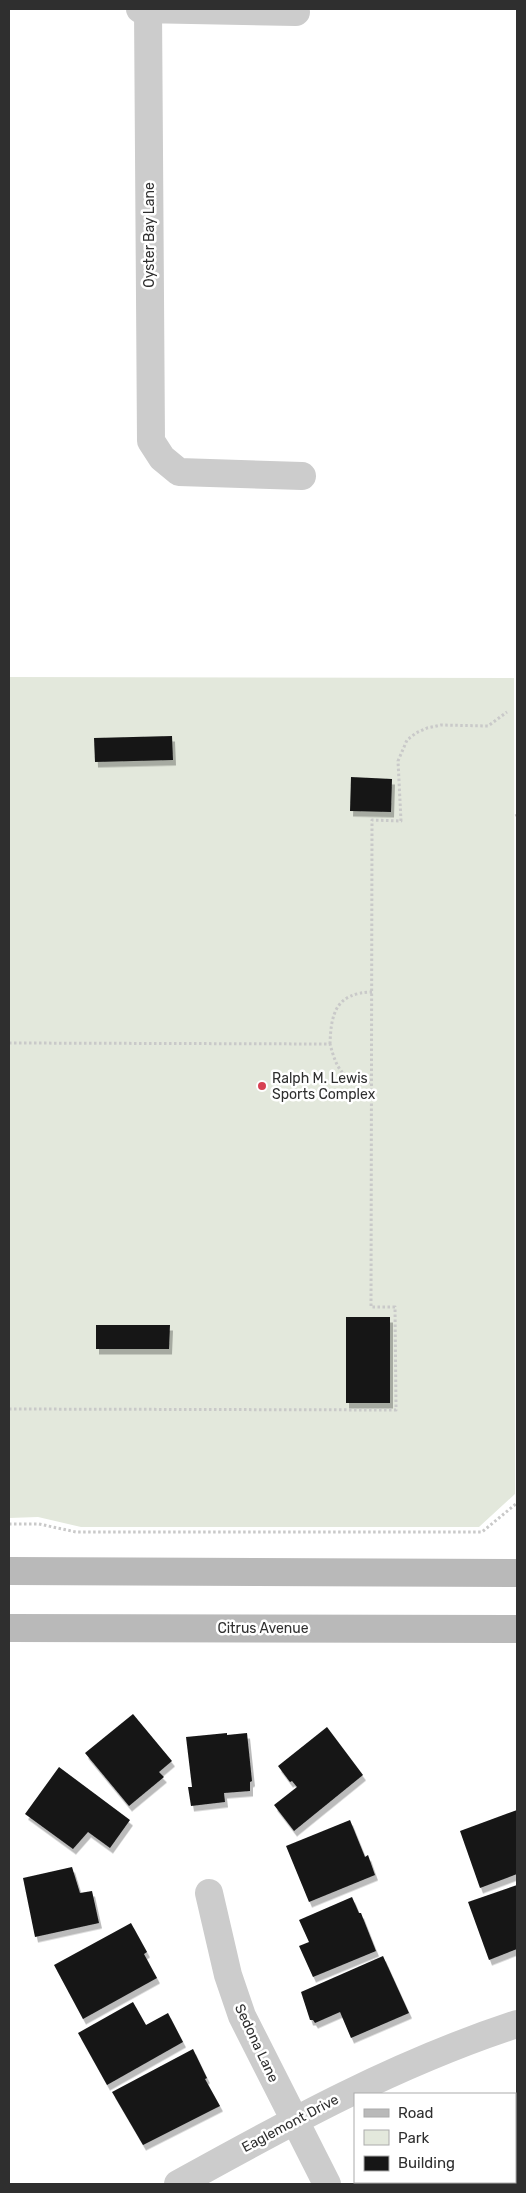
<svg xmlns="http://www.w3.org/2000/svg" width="526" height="2193" viewBox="0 0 526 2193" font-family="Rubik,sans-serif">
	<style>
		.green { fill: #e3e8dc }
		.building { fill: #161616; filter: url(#shadow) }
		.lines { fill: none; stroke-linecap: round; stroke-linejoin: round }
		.path { stroke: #c9c9c9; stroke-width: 3; stroke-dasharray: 2.5 2.5; stroke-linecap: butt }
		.street { stroke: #ccc; stroke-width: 28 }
		.secondary { stroke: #b9b9b9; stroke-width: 28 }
		.poi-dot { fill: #d74153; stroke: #fff; stroke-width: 2 }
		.labels { text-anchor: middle; stroke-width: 5; stroke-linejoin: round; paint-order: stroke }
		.street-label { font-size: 14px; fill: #2f2f2f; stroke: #fff }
		.poi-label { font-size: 14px; fill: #2f2f2f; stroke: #fff; text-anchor: start }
	</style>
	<defs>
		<filter id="shadow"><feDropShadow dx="3" dy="5.5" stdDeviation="0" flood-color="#0004"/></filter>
	</defs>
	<rect width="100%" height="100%" fill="#fff"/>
	<path class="green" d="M9,677l505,1 1,816 -36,33h-398l-43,-10 -29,1z"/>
	<path class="building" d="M172,736l1,24 -78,2 -1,-24z
		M351,777l41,2 -1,33 -41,-1z
		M346,1317h44v86h-44z
		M96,1325h74l-1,24h-73z
		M133,1714l39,47 -13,11 5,5 -35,29 -44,-53z
		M327,1727l36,48 -69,56 -20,-26 23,-18 -5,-6 -2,1 -12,-16z
		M227,1733v2l20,-2 5,48 -2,1v9l-26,2 1,9 -34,4 -3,-19h4l-6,-50z
		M59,1767l71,53 -20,28 -22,-16 -15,17 -48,-35z
		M517,1810v64l-37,14 -20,-57z
		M350,1820l15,37 3,-2 7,20 -66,27 -23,-56z
		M72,1867l8,26 12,-2 7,32 -64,14 -12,-59z
		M517,1885v64l-28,11 -21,-58z
		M352,1897l7,16h2l15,38 -63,26 -14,-31 10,-4 -10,-22z
		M131,1923l16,29 -3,2 13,24 -74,41 -29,-54z
		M383,1956l26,57 -58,25 -11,-26 -25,11 -2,-3h-3l-9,-28z
		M133,2002l13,23 22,-12 15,29 -76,43 -29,-52z
		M193,2049l14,29 -2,1 15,27 -77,39 -31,-53z
		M389,2182h70l1,2h-70z"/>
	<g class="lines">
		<path class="path" d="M516,814l1,2
			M9,1043l321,1c7,26 13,38 41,38
			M330,1044c1,-31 6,-51 42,-52
			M9,1409l387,1 -1,-103h-24l1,-487 29,1 -3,-60 9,-21 9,-7 11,-5 14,-3 47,1 19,-14
			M9,1524h30l37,8h406l35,-29"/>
		<path class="street" d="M140,9l156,3
			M148,9l3,432 11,17 17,14 123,4
			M209,1893l19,82 14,41 85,168
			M178,2184c110,-61 219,-121 339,-160"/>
		<path class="secondary" d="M9,1571l508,2
			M9,1628l508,1"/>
	</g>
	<circle class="poi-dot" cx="262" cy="1086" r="5"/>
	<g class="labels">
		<g class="street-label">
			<text transform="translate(149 235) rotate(-90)" y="5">Oyster Bay Lane</text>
			<text x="263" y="1633">Citrus Avenue</text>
			<text transform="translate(257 2043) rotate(65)" y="5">Sedona Lane</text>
			<text transform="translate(290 2123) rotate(-28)" y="5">Eaglemont Drive</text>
		</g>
		<g class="poi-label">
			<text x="272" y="1083">Ralph M. Lewis<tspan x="272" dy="16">Sports Complex</tspan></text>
		</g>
	</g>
	<rect width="526" height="2193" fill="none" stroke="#2f2f2f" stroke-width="20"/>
	<rect x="354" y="2093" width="162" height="90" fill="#ffffff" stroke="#acacac"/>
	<rect x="364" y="2109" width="25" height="8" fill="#b9b9b9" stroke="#acacac"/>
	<text x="398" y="2118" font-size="15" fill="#2f2f2f">Road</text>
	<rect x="364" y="2130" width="25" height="15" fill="#e3e8dc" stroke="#acacac"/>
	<text x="398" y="2143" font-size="15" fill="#2f2f2f">Park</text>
	<rect x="364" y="2156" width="25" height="15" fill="#161616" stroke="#acacac"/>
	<text x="398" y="2168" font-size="15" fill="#2f2f2f">Building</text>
</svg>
